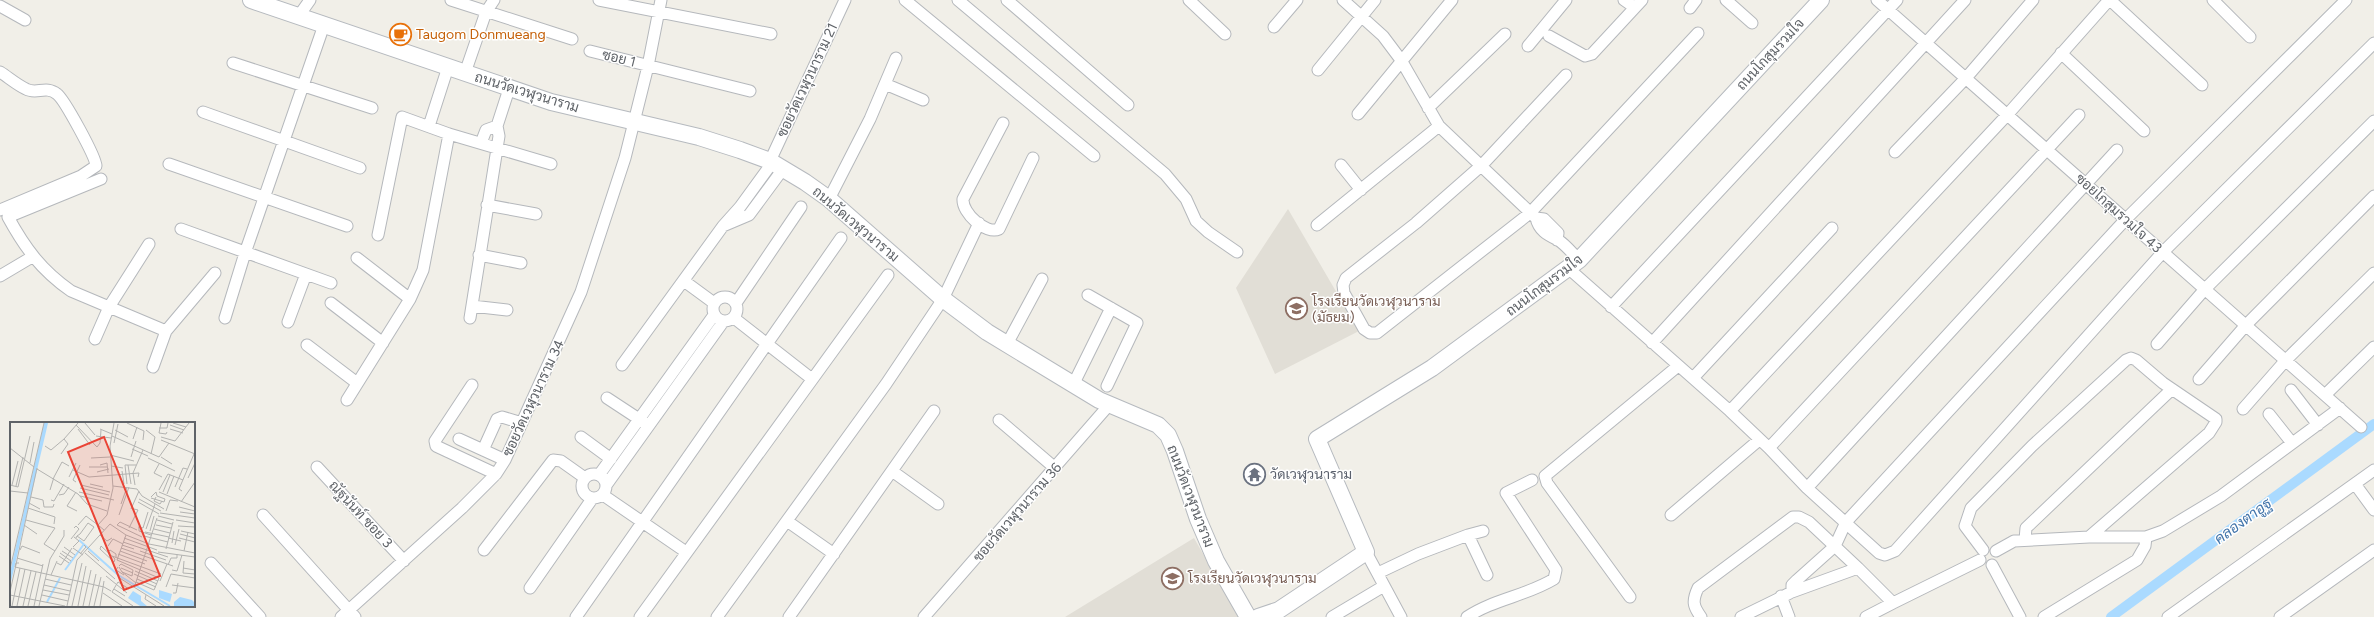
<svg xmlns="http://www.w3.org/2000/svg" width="2374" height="617" viewBox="0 0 2374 617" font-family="Figtree,Sarabun,sans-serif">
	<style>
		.education { fill: #e1ded6 }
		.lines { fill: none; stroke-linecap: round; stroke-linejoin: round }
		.canal { stroke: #aadaff; stroke-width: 10 }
		.street-casing { stroke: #b5b8bc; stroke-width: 13 }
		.secondary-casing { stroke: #b6babf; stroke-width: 18 }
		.street { stroke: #fff; stroke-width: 11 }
		.secondary { stroke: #fff; stroke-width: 16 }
		.labels { text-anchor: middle; stroke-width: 3; stroke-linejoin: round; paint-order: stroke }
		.food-label { font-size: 14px; fill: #c56008; stroke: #fff; text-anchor: start }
		.street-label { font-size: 14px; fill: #5f6368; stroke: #fff }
		.education-label { font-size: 14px; fill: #785e54; stroke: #fff; text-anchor: start }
		.worship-label { font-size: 14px; fill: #5b616d; stroke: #fff; text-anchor: start }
		.water-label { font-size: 15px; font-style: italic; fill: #4174aa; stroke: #fff }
		.inset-river { fill: none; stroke: #aadaff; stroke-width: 2 }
		.inset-road { fill: none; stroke: #b3b3b1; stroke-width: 1 }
		.view { fill: #ea4335; fill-opacity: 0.15; stroke: #ea4335; stroke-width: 2 }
		.inset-edge { fill: none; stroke: #5f6368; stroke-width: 2 }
	</style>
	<rect width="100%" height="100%" fill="#f1efe8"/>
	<path class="education" d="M1288,209l71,122 -84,43 -39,-86z
		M1194,538l45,79h-174z"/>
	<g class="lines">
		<path class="canal" d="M2111,617l263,-193"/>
		<defs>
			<path id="street" d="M451,0l121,39
				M599,0l172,34
				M905,0l189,156
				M958,0l207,174 21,25 10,22 12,11 29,20
				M1007,0l121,105
				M1189,0l36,34
				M1343,0l40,36 18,24 38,66 97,92c3,13 12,17 22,22 7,4 15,14 21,20
				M1624,0l10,7
				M1726,0l26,23
				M1877,0l484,427
				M2110,0l92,85
				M2213,0l37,37
				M0,6l25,14
				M1690,8l6,-8
				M298,17l12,-17
				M1274,27l23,-27
				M1549,36l36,20 7,-2 50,-54
				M1528,46l38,-46
				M590,51l160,40
				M2061,53l83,78
				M233,63l139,45
				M1318,70l57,-70
				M0,72c8,5 17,13 26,17 10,6 20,-4 31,5 7,5 39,63 39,72l-15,10 -81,34
				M465,73l21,-61 8,-12
				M1566,75l-84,90 -66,58 -70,55 -3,7 1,8 20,36 6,4h7l153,-120 168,-180
				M885,84l38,16
				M1428,108l77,-74
				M203,112l157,56
				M1358,114l94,-114
				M1003,123l-40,76c-1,14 23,36 36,30l34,-71
				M429,126l19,-59
				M481,143l5,-13 11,-4
				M1895,152l71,-74 67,-78
				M770,161l75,-161
				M772,163l-32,44 -17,19 26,-11 34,-46
				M169,164l178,62
				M1341,165l20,25
				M101,179l-93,38c17,31 33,53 63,74l95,40
				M829,199l41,-80 26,-61
				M487,205l49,9
				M1536,218l8,1 14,14 -1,7
				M1317,225l122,-99
				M181,229l150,54
				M378,235l24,-118 47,17 102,30
				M479,255l42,8
				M357,258l53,41
				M1568,268l162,143 39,37 38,40 72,65 6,2 10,-4 268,-299 211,-209
				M0,276l32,-19
				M684,281l30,22
				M1088,295l49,28 -30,63
				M713 309a12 12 0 1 1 24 0a12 12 0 1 1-24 0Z
				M331,303l52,40
				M736,303l65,-96
				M472,306l35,4
				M1611,307l286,-307
				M225,318l20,-65 79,-228
				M470,318l29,-182 -2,-10 12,-37
				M734,318l78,61
				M288,322l18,-48
				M95,339l14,-32 40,-63
				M1652,343l313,-343
				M1007,344l35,-65
				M2157,344l48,-55 169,-168
				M307,345l50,38
				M622,365l101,-139
				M153,367l13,-36 49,-58
				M1693,378l139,-150
				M2199,379l47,-54 128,-129
				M472,385l-37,56 1,5 60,28
				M1073,385l38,-77
				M2291,390l27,35
				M2325,395l49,-48
				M607,398l38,25
				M347,400l63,-101 13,-29 26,-136
				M2243,409l43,-49 88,-87
				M1730,411l278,-297 101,-114
				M2269,414l23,29
				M999,420l56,48
				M581,437l30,22
				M459,439l46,21
				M1769,448l310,-333
				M483,450l14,-31 5,-2 20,6
				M317,467l87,94
				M892,471l46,33
				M582 486a12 12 0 1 1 24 0a12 12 0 1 1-24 0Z
				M599,475l115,-160
				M607,484l116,-162
				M2355,484l19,26
				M1807,488l310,-338
				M603,495l83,57
				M263,515l92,102
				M1671,515l88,-75
				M787,521l47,33
				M1468,535l15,-4
				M2089,537h57l17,-6 58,-35 119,-88
				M2025,540l1,-12 145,-138
				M484,550l69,-90 8,1 24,17
				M1983,550l-18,-24 6,-18 61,-62 94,-86 5,-2 5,2 27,23 53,36v3l-7,11 -120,104 -75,4 -18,10
				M1366,552l35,65
				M211,563l49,54
				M1992,565l28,52
				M1378,573l40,-19 50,-19 19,40
				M530,588l62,-89
				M1792,592v-7l5,-5 38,-34 11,-24 280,-303 220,-219
				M1781,596l8,21
				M1630,597l-83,-114 -2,-7 133,-110
				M1893,603l87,-43
				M341,617l121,-109 34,-34 9,-14 76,-168 44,-134 23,-92 13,-66
				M576,617l265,-379
				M640,617l248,-342
				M717,617l169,-233 57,-85 36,-76
				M789,617l145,-206
				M924,617l185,-212
				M1332,617l52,-31
				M1467,617c27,-18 59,-21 87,-38l2,-9 -50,-77 26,-13
				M1701,617c-8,-11 -9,-16 -3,-29l95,-71h6l10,5 49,46
				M1741,617l51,-25 66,-24 35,35 -27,14
				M2044,617l93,-57 8,-14 1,-9
				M2168,617l206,-147
				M2280,617l94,-67"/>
			<path id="secondary" d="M251,0l300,102 148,35 41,13 30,11 35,21 24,17 114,100 44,33 112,68 59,25 10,10 7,16 23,68 18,42 32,56
				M1258,617l21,-7 87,-58 -49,-113 115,-71 147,-108 242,-260"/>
		</defs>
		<use href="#street" class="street-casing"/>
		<use href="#secondary" class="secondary-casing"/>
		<use href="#street" class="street"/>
		<use href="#secondary" class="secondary"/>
	</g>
	<defs>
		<symbol id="cafe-ring" viewBox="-11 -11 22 22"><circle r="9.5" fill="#fff" stroke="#e8710a" stroke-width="1.5"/><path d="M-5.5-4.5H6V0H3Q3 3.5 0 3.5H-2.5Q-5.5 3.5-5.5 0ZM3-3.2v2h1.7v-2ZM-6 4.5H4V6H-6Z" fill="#e8710a"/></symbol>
		<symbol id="school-ring" viewBox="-11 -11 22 22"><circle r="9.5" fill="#fff" stroke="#8d6e63" stroke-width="1.5"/><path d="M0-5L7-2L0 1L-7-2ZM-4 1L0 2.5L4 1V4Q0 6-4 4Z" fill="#8d6e63"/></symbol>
		<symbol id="temple-ring" viewBox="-11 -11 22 22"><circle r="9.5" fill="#fff" stroke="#6b7280" stroke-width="1.5"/><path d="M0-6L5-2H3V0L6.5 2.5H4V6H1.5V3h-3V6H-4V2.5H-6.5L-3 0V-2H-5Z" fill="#6b7280"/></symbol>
	</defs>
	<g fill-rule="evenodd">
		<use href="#cafe-ring" x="388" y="22" width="25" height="25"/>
		<use href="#school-ring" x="1284" y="296" width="25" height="25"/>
		<use href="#temple-ring" x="1242" y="462" width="25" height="25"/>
		<use href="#school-ring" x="1160" y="566" width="25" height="25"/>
	</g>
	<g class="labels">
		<g class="food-label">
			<text x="416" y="39">Taugom Donmueang</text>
		</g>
		<g class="street-label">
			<text transform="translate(1770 54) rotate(-47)" y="5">ถนนโกสุมรวมใจ</text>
			<text transform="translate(619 58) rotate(14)" y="5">ซอย 1</text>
			<text transform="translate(807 80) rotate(-65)" y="5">ซอยวัดเวฬุวนาราม 21</text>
			<text transform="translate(527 92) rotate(17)" y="5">ถนนวัดเวฬุวนาราม</text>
			<text transform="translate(2119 213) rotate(42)" y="5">ซอยโกสุมรวมใจ 43</text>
			<text transform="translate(856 224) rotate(40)" y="5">ถนนวัดเวฬุวนาราม</text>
			<text transform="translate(1544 285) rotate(-37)" y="5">ถนนโกสุมรวมใจ</text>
			<text transform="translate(533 398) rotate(-65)" y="5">ซอยวัดเวฬุวนาราม 34</text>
			<text transform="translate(1191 496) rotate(69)" y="5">ถนนวัดเวฬุวนาราม</text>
			<text transform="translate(1017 512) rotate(-49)" y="5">ซอยวัดเวฬุวนาราม 36</text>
			<text transform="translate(361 514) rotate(47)" y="5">ณัฐนันท์ ซอย 3</text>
		</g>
		<g class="education-label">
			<text x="1312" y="306">โรงเรียนวัดเวฬุวนาราม<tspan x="1312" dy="16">(มัธยม)</tspan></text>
			<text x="1188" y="583">โรงเรียนวัดเวฬุวนาราม</text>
		</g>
		<g class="worship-label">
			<text x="1270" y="479">วัดเวฬุวนาราม</text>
		</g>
		<g class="water-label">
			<text transform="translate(2243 521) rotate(-36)" y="5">คลองตาอูฐ</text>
		</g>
	</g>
	<g transform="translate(10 422)">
		<rect width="185" height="185" fill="#f1efe8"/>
		<path d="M34,1h4l-38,163v-14zM149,168l13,4 -2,8 -11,-4zM123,169l8,5v5l6,5h-7l-12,-8zM170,175l12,3 3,3 -1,3h-20v-4z" fill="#aadaff"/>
		<path class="inset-river" d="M69,118l39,35 52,31M55,148l19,-26M37,180l13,-24"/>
		<path class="inset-road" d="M75,1l10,12M117,1l17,8 -1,9M151,1l-2,10 7,1 1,-2M163,1l13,4M66,3l21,22 3,-4 1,-13M160,3l14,5M149,6h8l1,-5M68,7l12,16M90,7l12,5M160,7l13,4M105,8l13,7M136,8l9,7 -4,17M86,14l15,2M102,14l47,21 10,-14M151,15l14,4 14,-18M123,17l4,-12M151,18l34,14M104,21l4,-19M35,24l6,4 13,-11M0,26l24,19M122,27l16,7M51,32l7,-10 -4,-5 14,-16M100,33l24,6M121,35l5,-16M151,35l11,7M81,36l19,-1M138,36l27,13M20,41l4,-21M149,42l-5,9 8,4M90,43l7,-2 1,10M118,43l3,19M101,44l12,2M79,45h18M27,47l41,25 9,10 20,7M63,48l16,7 50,-4 -1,4M112,49l2,13M87,50l12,-3M44,55l8,-15 7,4M59,55l7,-14M178,56l7,-15M66,60l-3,-2 7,-15M80,62l13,3M117,62l-2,-19h11M0,63l8,2 12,-51M2,63l6,-24M71,63l29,7M125,63l-2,-12 10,-23M6,64l7,-29M103,64l24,3 5,7 22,13M165,65l8,-19 4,1M70,66l29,7M40,68l4,-13M149,68l9,-16 15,6M0,69l18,2M172,69l-3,-2 15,-35M66,70l-9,14 10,5M69,70l35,8M149,70l36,15M153,70l7,-17M157,72l7,-18M49,73l5,-1 5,-7M70,74l22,5M21,75l12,3 1,7h9l1,-3M141,75l5,-5 1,4 8,3M146,75l-2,4 6,3 2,-3M141,76l13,4 1,-3M129,77l22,12M41,78l3,1 10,-17M128,80l21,12M171,80l14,-20M19,81l11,6M111,82l6,-17M169,85l16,4M18,86l27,9 -1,7M121,87l8,-18M156,89l4,-11 8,1M170,90l15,2M150,91l35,5M109,93l10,-28M148,94l16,4M16,98l29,8 -11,16 11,7M147,98l15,4M166,98l19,3M14,103l13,9M68,103l8,-9 12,9M146,103l15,3M168,104l17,1M128,105l5,1 5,-16M119,106l9,-18 -4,-1M129,106v3l12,4M136,107l9,-25M144,107l16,4M94,108l-6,-5 9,-10 6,-27 -3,-42 4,-23M127,108l-17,-8 -3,3 25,12M140,109l4,-15M171,109l14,3M135,110l24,5M170,112l15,4M90,113l7,6 5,-3M116,113l-9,25 42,18 -5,12 -18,-8M134,114l24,6M66,116l1,-2 3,-2 8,-11 6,4 -10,14 -7,-5M114,116l33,12M158,116l13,3M169,116l16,4M61,117l8,-10 -3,-3 -2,2M113,120l45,15M162,121l2,-12M112,123l12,4M165,123l4,-16M91,124l14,13 -1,3 -14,-13zM98,124l5,-7 10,5M54,125l11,8M63,125l6,-6 -5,-4M63,126l10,7M111,126l52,18M156,127l7,-27M10,128l2,-4 18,7M52,129l11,7M78,129l11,10M110,129l27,10M130,129l26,9M174,129l4,-19M98,130l2,-2 6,4v3M148,130l37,5M50,131l11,8M75,131l30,26M70,132l6,-7 -2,-2M108,132l27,10M49,134l10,7M102,134l49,18M7,136l26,8M174,139l-1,12 12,1M9,141h-3l-1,4 89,20 7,4M47,141l4,2 11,-17M158,143l3,-7h6v-4M109,144l2,-2 12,6 -1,6 -10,-4 -3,-5M108,145l-2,3 8,5M111,146l12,5M173,146l12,2M0,147l34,-146M162,148l5,1 5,-16M125,149l23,10M112,150l14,11M124,152l23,10M41,153l6,-14M96,154l21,17M108,155l46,29M35,157l26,6M127,157l19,8M150,159l7,-17M108,160l-6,10 21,14M108,160l11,7M34,163l26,6M125,163l22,-67M162,163l23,3M156,165l5,-13 24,4M104,167l11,7M33,168l26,5M0,170l27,-124M93,171l19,13M163,171h3l2,-10M0,173l55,11M32,173l26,6M136,173l-1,4 11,7M2,184l8,-38M7,184l8,-37M13,184l8,-35M18,184l8,-34M24,184l9,-42M29,184l11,-47 14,-23v-6M57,184l10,-46 33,-36 16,11 23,9 46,9M62,184l10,-43M68,184l8,-40M73,184l8,-36M79,184l7,-32M84,184l7,-29M90,184l4,-25"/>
		<path class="view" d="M94,15l56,139 -36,14 -56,-138z"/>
		<rect width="185" height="185" class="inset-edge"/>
	</g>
</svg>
